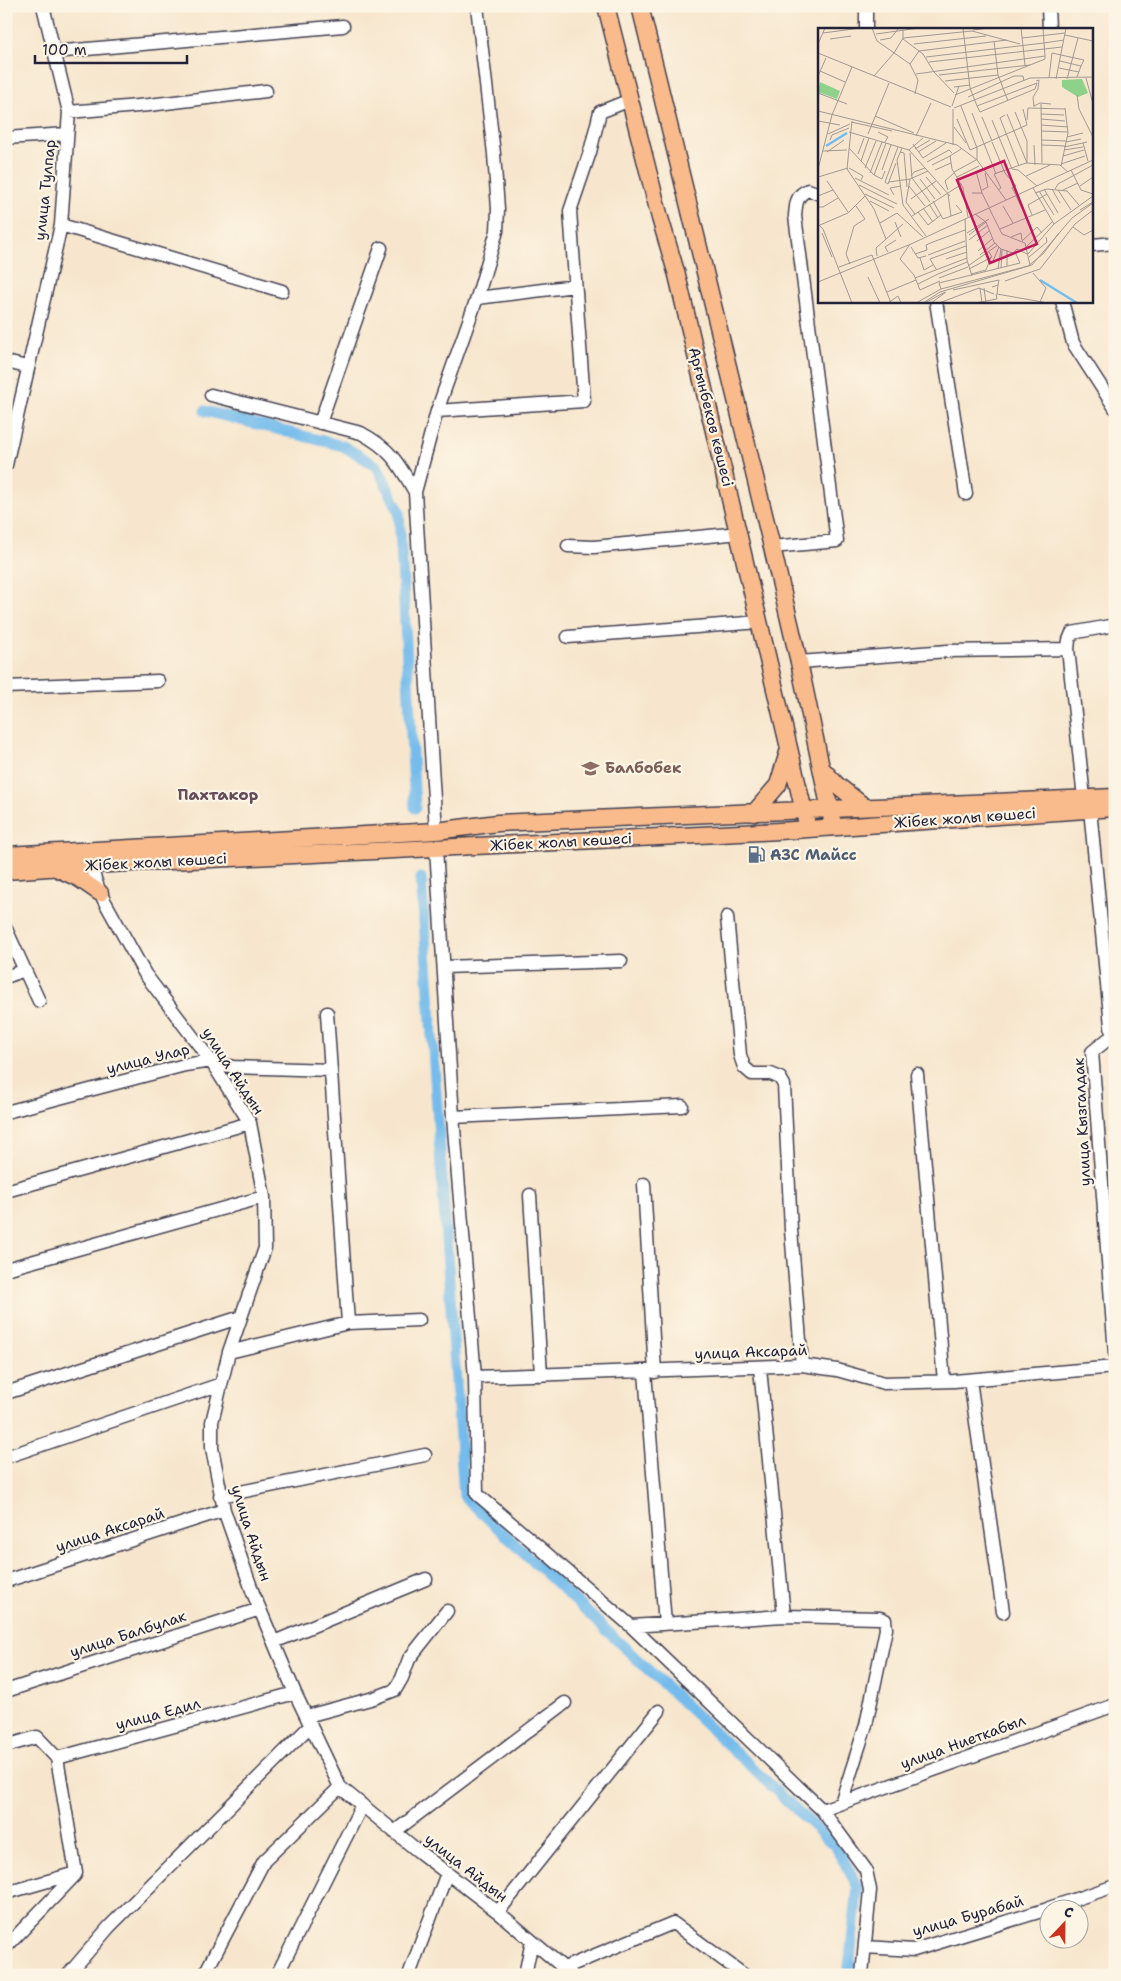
<svg xmlns="http://www.w3.org/2000/svg" width="1121" height="1981" viewBox="0 0 1121 1981" font-family="'Shantell Sans',sans-serif">
	<style>
		.lines { fill: none; stroke-linecap: round; stroke-linejoin: round }
		.canal { stroke: #74bcec; stroke-width: 11 }
		.minor-casing { stroke: #423f51; stroke-width: 15 }
		.major-casing { stroke: #423f51; stroke-width: 19 }
		.minor { stroke: #fff; stroke-width: 12 }
		.major { stroke: #fabb8c; stroke-width: 16 }
		.labels { text-anchor: middle; stroke-width: 4.5; stroke-linejoin: round; paint-order: stroke }
		.street-label { font-size: 15px; fill: #22223b; stroke: #fcf5e5 }
		.education-label { font-size: 15px; font-weight: bold; fill: #785e54; stroke: #fcf5e5; text-anchor: start }
		.service-label { font-size: 15px; font-weight: bold; fill: #4e5e75; stroke: #fcf5e5; text-anchor: start }
		.neighbourhood-label { font-size: 16px; font-weight: bold; fill: #644c5c; stroke: #fcf5e5 }
		.inset-river { fill: none; stroke: #74bcec; stroke-width: 2.5 }
		.inset-road { fill: none; stroke: #a29893; stroke-width: 1 }
		.view { fill: #c2185b; fill-opacity: 0.15; stroke: #c2185b; stroke-width: 2.5 }
		.inset-edge { fill: none; stroke: #22223b; stroke-width: 2.5 }
	</style>
	<rect width="100%" height="100%" fill="#fcf5e5"/>
	<filter id="ink" filterUnits="userSpaceOnUse"><feTurbulence type="fractalNoise" baseFrequency=".02" numOctaves="2"/><feDisplacementMap in="SourceGraphic" scale="10" xChannelSelector="R" yChannelSelector="G"/><feConvolveMatrix kernelMatrix="1 2 1 2 8 2 1 2 1" color-interpolation-filters="sRGB"/></filter>
	<filter id="wash" filterUnits="userSpaceOnUse"><feTurbulence type="fractalNoise" baseFrequency=".0096" numOctaves="4" result="noise"/><feDisplacementMap in="SourceGraphic" scale="20" xChannelSelector="R" yChannelSelector="G"/><feGaussianBlur stdDeviation="1.12" result="paint"/><feColorMatrix in="noise" values="0 0 0 0 0 0 0 0 0 0 0 0 0 0 0 0 0 1.4 0 .05"/><feComposite in="paint" operator="in"/></filter>
	<g filter="url(#wash)">
		<rect width="100%" height="100%" fill="#f7e6cd"/>
		<g class="lines">
			<path class="canal" d="M205,411l138,35 34,20 22,45 16,297
				M421,878l43,618 372,351 22,40 -10,88"/>
		</g>
	</g>
	<g filter="url(#ink)">
		<g class="lines">
			<defs>
				<path id="minor" d="M1048,6l1,23
					M866,29v-23
					M54,52l289,-26
					M69,112l80,-7 117,-14
					M6,138l61,-4
					M61,225l221,66
					M1092,245l23,-2
					M477,298l98,-12
					M936,301l30,193
					M1062,301l11,42 42,65
					M6,362l21,5
					M211,395l150,38c30,16 37,30 54,59l21,339
					M437,411l147,-10 -14,-190 20,-59 10,-40 30,-12
					M320,423l61,-175
					M6,465l55,-240 8,-113 -26,-106
					M415,492l22,-81 40,-113 20,-67 1,-22 -4,-55 -17,-148
					M568,546l26,1 146,-14
					M772,547l65,-6 -42,-325c1,-12 1,-21 13,-26l12,4
					M568,637l192,-15
					M799,662l149,-11 120,-2
					M6,687l152,-6
					M1084,798l-16,-149 1,-9 3,-7 43,-8
					M1090,809l22,227 -20,16 23,301
					M436,848l17,269 22,260 2,117 154,132 191,184 44,60 4,20 -8,85
					M88,859l12,34 45,81 66,87 39,62 14,74 1,51 -36,104 -17,70v26l12,62 29,83 42,100 45,94 78,64 80,61 74,63
					M727,917l13,138 4,12 8,7h19l9,4 4,7 7,145 11,135
					M6,929l33,72
					M444,967l177,-6
					M6,977l18,-7
					M327,1013l21,310
					M917,1074l27,307
					M6,1112l179,-47 26,-4 22,6 98,3
					M453,1117l229,-11
					M644,1184l11,188
					M6,1191l244,-68
					M530,1195l11,180
					M6,1269l258,-72
					M229,1352l119,-29 71,-3
					M760,1368l24,248
					M645,1372l20,252
					M475,1377l327,-12 35,5 47,13 70,-2 161,-14
					M970,1380l33,232
					M6,1393l235,-76
					M6,1457l215,-73
					M220,1496l205,-41
					M6,1581l218,-71
					M631,1626l153,-10 96,2 5,2 1,9 -20,96 -25,78
					M274,1642l152,-63
					M6,1691l254,-82
					M307,1716l67,-18 21,-8 7,-12 7,-19 38,-48
					M6,1746l31,-9 20,21 238,-65
					M822,1810l293,-105
					M394,1832l171,-129
					M6,1893l70,-20 -19,-115
					M1049,1908l66,-22
					M498,1912l161,-201
					M6,1947l69,-72
					M865,1947l49,3 134,-41
					M564,1968l109,-45 71,52
					M68,1975l41,-48 202,-202
					M204,1975l60,-114 76,-74
					M277,1975l85,-170
					M409,1975l38,-102
					M525,1975l7,-34"/>
				<path id="major" d="M606,6l54,212 17,57 129,545
					M640,6l132,541 27,115 33,158
					M822,769l15,16 28,22
					M754,813l24,-28 11,-36
					M6,855l430,-24 62,-8 617,-26
					M56,868l22,10 22,15
					M6,871l84,-6 689,-34 336,-23"/>
			</defs>
			<use href="#minor" class="minor-casing"/>
			<use href="#major" class="major-casing"/>
			<use href="#minor" class="minor"/>
			<use href="#major" class="major"/>
		</g>
	</g>
	<defs>
		<symbol id="school-bare" viewBox="-9 -9 18 18"><path d="M0-5L7-2L0 1L-7-2ZM-4 1L0 2.5L4 1V4Q0 6-4 4Z" fill="#8d6e63" stroke="#fcf5e5" stroke-width="2.5" paint-order="stroke"/></symbol>
		<symbol id="fuel-bare" viewBox="-9 -9 18 18"><path d="M-5.5-6h7V0h2V4h1.3V-2.5L3-4.5l.8-.8L6-3V5H2.5V1h-1V6h-7ZM-4.2-4.7v3.2H.2V-4.7Z" fill="#5c6f8a" stroke="#fcf5e5" stroke-width="2.5" paint-order="stroke"/></symbol>
	</defs>
	<g fill-rule="evenodd">
		<use href="#school-bare" x="578" y="756" width="25" height="25"/>
		<use href="#fuel-bare" x="744" y="842" width="25" height="25"/>
	</g>
	<g class="labels">
		<g class="street-label">
			<text transform="translate(45 190) rotate(-84)" y="5">улица Тулпар</text>
			<text transform="translate(711 417) rotate(76)" y="5">Арғынбеков көшесі</text>
			<text transform="translate(965 818) rotate(-4)" y="5">Жібек жолы көшесі</text>
			<text transform="translate(561 842) rotate(-3)" y="5">Жібек жолы көшесі</text>
			<text transform="translate(156 862) rotate(-3)" y="5">Жібек жолы көшесі</text>
			<text transform="translate(148 1059) rotate(-14)" y="5">улица Улар</text>
			<text transform="translate(233 1071) rotate(57)" y="5">улица Айдын</text>
			<text transform="translate(1082 1122) rotate(-93)" y="5">улица Кызгалдак</text>
			<text transform="translate(751 1352) rotate(-2)" y="5">улица Аксарай</text>
			<text transform="translate(110 1530) rotate(-18)" y="5">улица Аксарай</text>
			<text transform="translate(251 1533) rotate(72)" y="5">улица Айдын</text>
			<text transform="translate(128 1634) rotate(-18)" y="5">улица Балбулак</text>
			<text transform="translate(158 1714) rotate(-15)" y="5">улица Едил</text>
			<text transform="translate(963 1742) rotate(-20)" y="5">улица Ниеткабыл</text>
			<text transform="translate(466 1868) rotate(38)" y="5">улица Айдын</text>
			<text transform="translate(968 1916) rotate(-16)" y="5">улица Бурабай</text>
		</g>
		<g class="education-label">
			<text x="605" y="773">Балбобек</text>
		</g>
		<g class="service-label">
			<text x="770" y="860">АЗС Майсс</text>
		</g>
		<g class="neighbourhood-label">
			<text x="218" y="800">Пахтакор</text>
		</g>
	</g>
	<g transform="translate(818 28)">
		<rect width="275" height="275" fill="#f7e6cd"/>
		<path d="M264,51l6,14 -10,4 -16,-10v-7zM2,54l20,9 -3,8 -19,-7z" fill="#8dd18b"/>
		<path class="inset-river" d="M8,118l21,-13M222,252l37,23"/>
		<path class="inset-road" d="M54,0l5,13 33,23M145,0l7,60 7,18 60,-23 -2,6 -55,23 -3,-6M203,0l4,37M155,2l17,-2M5,5l38,-5M58,6l43,-6M247,7l28,6M85,10l69,-7 48,13M204,10l43,-5M12,11l21,-3M85,11l20,15 11,18 20,21M62,12l11,-2 7,-9M176,13l4,34 10,26M0,16l7,-16M96,16l72,-8M0,25l133,54M243,27l23,5 -3,6M227,28l-1,-13 20,-3M108,29l118,-14 -1,-15M242,33l21,5 -4,11M111,34l133,-15M241,40l20,4M2,43l25,11M98,46l129,-18M121,47l91,-10M0,48l8,-18M56,48l20,-23 9,-15v-8M231,50l3,-25 9,2M268,50l7,26M238,51l10,-51M249,51l11,-41M127,53l53,-6M136,59l16,-2M0,65l29,11M97,66l3,-14 -8,-16 9,-13 88,-11M137,67l90,-36v-3M259,67l2,14 14,28M150,69l46,-21h9l1,5M223,76l1,59M134,78l7,-20M143,78l16,42v12M216,78l6,-3 11,1M216,79l-1,-10 5,-8 1,-9 -3,1M136,80l76,-30 63,-1M205,81l4,16M0,83l139,34 20,15 29,40M197,84l12,29v22M154,85l24,61M189,86l20,49M223,86l23,1M187,87l-5,3 19,48M57,88l39,17M164,89l10,24M139,91l13,31 57,-25M223,91l24,2M174,92l20,49 6,1 19,16M209,92l1,-12 37,1M0,93l22,4M34,93l-5,48 27,40 12,30M33,94l41,9M223,97l27,2M136,99l12,16M223,103l27,1M31,104l60,18 41,46M60,104l10,5 -3,5M10,106l22,-10M50,106l21,-51M98,108l15,-33M249,109l16,-4M12,112l2,-5 17,-7M224,112l24,1M174,114l13,31 11,13 -4,2 4,7M248,114l15,-3M269,114l-4,1 5,18M95,116l10,14 23,-15M135,117v-36M216,117l1,20M224,117l23,1M246,119l19,-4M31,120l25,27 8,4 3,-8M84,120l-5,12 6,45 23,31M97,121l15,-9M143,121l-11,7 2,13 11,19 5,29M91,122l14,-12M246,122l19,-3M5,123l24,-1M9,124l17,-12M82,124l4,1 3,34M100,124l18,-11M92,125l2,25 18,24M40,126l6,-16M245,128l21,-6M43,133l8,-23M109,134l22,-12 3,3M78,135l-8,21 -3,-2 13,-35M243,136l24,-8M114,137l18,-9M243,138l7,-33 -3,-25M31,140l14,8 -2,4M47,140l11,-27M0,141l14,-54 20,-48M64,142l9,-25M117,142l16,-7M253,142l10,20 12,4M158,143l6,22M136,144l22,-12M52,145l12,-31M56,147l12,-32M93,148l3,-4 11,-4M208,148l24,-11M0,149l30,-9M108,149l15,18M139,149l22,-11M37,150l34,17M92,151l-4,23 9,12M102,151l15,20M9,153l21,31M71,154l21,-3 18,-8M41,157l38,19M91,158l16,20M262,158l13,-9M215,160l21,36M226,161l14,24M234,161l8,14M237,161l3,-5 35,-19M130,162l-3,-9 9,-8M164,162l6,-3 -3,-14M180,162l3,-2 -7,-14 32,-11 34,2 8,7M240,162l13,20M245,162l15,-7M221,163l15,24M154,165h10l7,14M217,165l12,-4 20,2 12,14M47,166l29,14M130,166l3,22M76,167l-4,-7 11,-2M0,168l15,-6M198,168l17,35M93,171l25,-18M52,173l19,10M115,173l10,18 19,-7 -6,-7M111,176l9,14M185,178l10,17M0,179h5l15,-9M105,180l10,14M171,180l13,26 23,9 5,22M262,182l13,-8M100,184l10,13 13,-10M214,187l-4,-10 19,-11M94,188l50,-32M147,191l2,41 5,16M77,194l6,15M62,195l17,-10 26,24M0,196l5,5 29,74M2,197l28,-12 17,-17M255,199l11,8 9,-5M182,201l45,-19M4,205l10,24M149,205l22,-14M151,207l17,-13M193,209l10,-4 1,7M151,212l19,-15M159,213l12,-10M204,213l15,-14 5,6M92,216l-10,15 14,16 6,15 20,-9M93,219l7,11 8,-2M208,219l26,-25M189,222v16M160,223l14,-12M70,224l-3,-5 11,-7M196,224l3,-3 10,5M97,226l12,-4 -1,-5 7,-3 32,-12M210,226l26,-30 39,-28M54,227l19,48M110,227l37,-14M162,227l15,-12M59,228l-1,-8 27,-24M211,229l18,-15 -1,-5M102,230l4,12 9,-5M128,231l21,-7M175,233l6,-14M32,236l-4,-10 8,-28 11,-7 -9,-13M150,238l30,-21M21,239l33,-12M183,240l1,-18M118,241l-6,-10 36,-13M151,241l23,-12 -3,-5M180,241l3,-20M215,245l13,15 -6,14M120,246l29,-12M153,246l15,-4 5,-13M50,249l12,26M97,250l52,-20M121,250l29,-11M187,253l35,-12 35,-45 18,-14M0,254l93,-38 182,-84M100,256l20,-10M180,257l-1,9 51,9M162,260l2,15M166,260l2,15M123,261l-2,-6 81,-20 -4,-9 -15,-5 -7,-7 -8,-20 -11,-8M135,262l46,-10 -1,5 -6,2M69,264l29,-12M70,275l10,-7 3,7M98,275l25,-14 87,-23 15,-12 16,-21M105,275l17,-11 92,-27 40,-47 21,-15M107,275l20,-11M113,275l15,-11M121,275l40,-15 15,6M157,275l22,-4 -1,-5"/>
		<path class="view" d="M186,133l33,83 -47,19 -33,-83z"/>
		<rect width="275" height="275" class="inset-edge"/>
	</g>
	<rect width="1121" height="1981" fill="none" stroke="#fcf5e5" stroke-width="25"/>
	<g transform="translate(1064 1924) rotate(22)"><circle r="24" fill="#fcf5e5" stroke="#a5a1a1"/>
	<path d="M0-4L9 19L0 12L-9 19Z" fill="#c8321e"/>
	<text y="-8" font-size="14" font-weight="bold" text-anchor="middle" fill="#22223b">С</text>
	</g>
	<path d="M35 55v8h152v-8" fill="none" stroke="#22223b" stroke-width="2.5"/>
	<text x="42" y="55" font-size="15" fill="#22223b" stroke="#fcf5e5" stroke-width="4" paint-order="stroke">100 m</text>
</svg>
